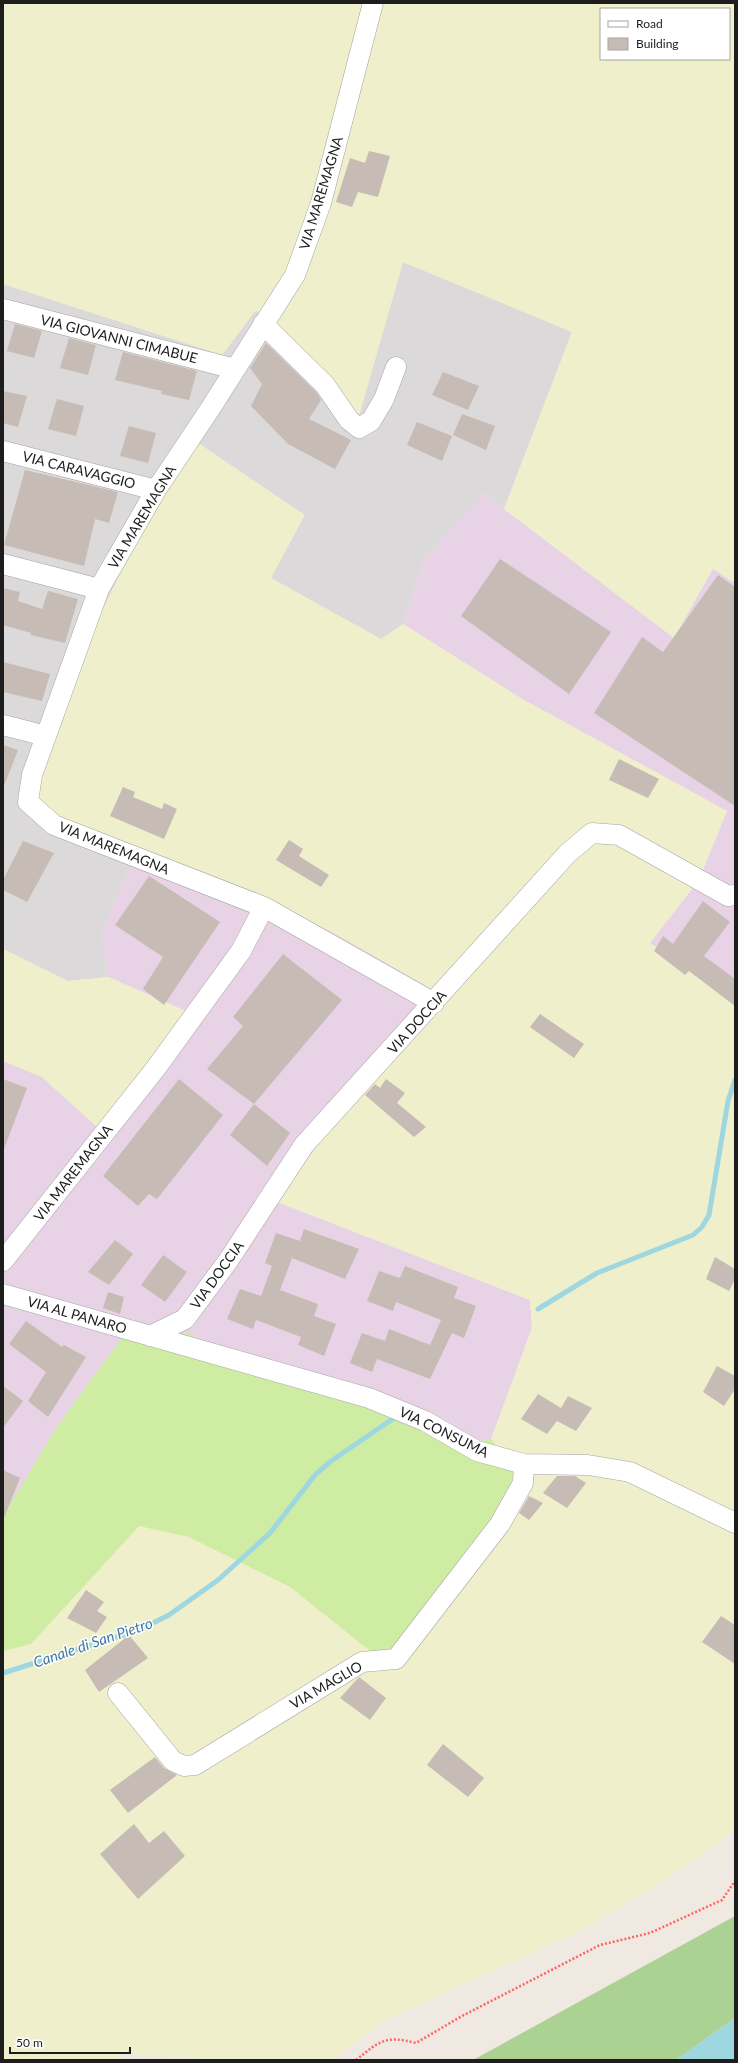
<svg xmlns="http://www.w3.org/2000/svg" width="738" height="2063" viewBox="0 0 738 2063" font-family="Lato,sans-serif">
	<style>
		.residential { fill: #dbd9da }
		.industrial { fill: #e8d3e6 }
		.farmland { fill: #efefcb; fill-rule: evenodd }
		.grass { fill: #ceeda3 }
		.forest { fill: #abd193 }
		.water { fill: #9ed7e0 }
		.lines { fill: none; stroke-linecap: round; stroke-linejoin: round }
		.stream { stroke: #9ed7e0; stroke-width: 5 }
		.building { fill: #c7bbb5 }
		.minor-casing { stroke: #a4a4a4; stroke-width: 21 }
		.path { stroke: #ff6462; stroke-width: 2.5; stroke-dasharray: 2 2; stroke-linecap: butt }
		.minor { stroke: #fff; stroke-width: 20 }
		.labels { text-anchor: middle; stroke-width: 3; stroke-linejoin: round; paint-order: stroke }
		.street-label { font-size: 14px; fill: #1d1d1d; stroke: #fff }
		.water-label { font-size: 15px; font-style: italic; fill: #3e79a2; stroke: #fff }
	</style>
	<rect width="100%" height="100%" fill="#efe9e1"/>
	<path class="residential" d="M403,262l169,70 -68,177 -21,-16 -59,68 -21,63 -22,15 -110,-61 -113,-81 -87,177 65,179 -34,79 6,45 -40,4 -65,-32v-665l219,71 34,-45 78,86 25,19z"/>
	<path class="industrial" d="M483,493l190,144 40,-69 22,15v421l-85,-61 49,-63 -180,-183 -116,-73 21,-63z
		M136,853l133,48 63,31 109,62 -121,148 -42,60 252,98 2,28 -41,111 -488,77v-455l39,16 65,59 95,-118 -94,-41 -6,-45z"/>
	<path class="farmland" d="M3,3h732v580l-22,-14 -39,69 -170,-129 68,-177 -169,-70 -44,154 -25,-20 -78,-86 -34,45 -219,-71zM601,9h128v50h-128z
		M194,440l111,75 -34,63 110,61 22,-15 116,73 208,114 -28,69 -49,63 85,61v826l-79,56 -78,46 -197,90 -48,38h-99l-111,-6 -6,6h-114v-409l28,-7 108,-118 50,11 101,50 94,75 132,-191 -25,-32 41,-111 -2,-28 -253,-98 43,-60 120,-148 -108,-62 -63,-31 -237,-91 39,-136 87,-177z
		M3,949l65,32 40,-4 94,41 -95,118 -65,-59 -39,-16z"/>
	<path class="grass" d="M127,1331l64,2 16,18 167,55 79,40 38,-7 25,32 -41,98 -91,93 -94,-75 -101,-50 -50,-11 -108,118 -28,7v-135l55,-91z"/>
	<path class="forest" d="M735,1916v102l-59,42h-203z"/>
	<path class="water" d="M735,2018v42h-59z"/>
	<g class="lines">
		<path class="stream" d="M538,1309l59,-36 96,-38 9,-8 7,-12 19,-114 7,-21
			M3,1673l136,-43 30,-15 49,-35 52,-47 45,-58 16,-14 63,-43"/>
	</g>
	<path class="building" d="M369,151l21,5 -12,41 -20,-5 -6,15 -16,-5 14,-44 15,5z
		M15,324l27,7 -8,27 -27,-7z
		M69,338l27,7 -8,30 -28,-7z
		M266,343l50,49 5,8 -12,19 42,21 -16,29 -47,-25 -37,-38 11,-22 -12,-16z
		M123,352l74,19 -8,29 -28,-6 1,-3 -47,-11z
		M443,372l36,14 -11,24 -36,-15z
		M3,391l24,5 -9,31 -15,-4z
		M57,399l27,7 -8,30 -28,-7z
		M462,414l33,12 -9,24 -33,-15z
		M417,422l35,14 -10,25 -35,-16z
		M129,426l27,7 -8,30 -28,-7z
		M25,470l93,22 -9,31 -14,-4 -11,47 -80,-21z
		M500,559l111,73 -42,62 -108,-78z
		M718,575l17,12v219l-141,-93 48,-76 21,15z
		M3,588l17,4 -2,9 24,8 6,-18 30,8 -13,44 -34,-8v-2l-28,-8z
		M3,662l47,12 -8,27 -39,-9z
		M3,745l15,5 -14,36h-1z
		M619,759l40,20 -11,19 -39,-18z
		M123,787l12,5 -2,5 29,12 2,-6 13,6 -13,30 -54,-23z
		M289,840l14,9 -4,7 30,19 -8,12 -45,-27z
		M23,841l31,12 -27,49 -24,-12v-10z
		M149,876l71,46 -56,83 -21,-16 20,-32 -48,-32z
		M703,901l27,21 -26,34 31,23v27l-46,-35 -4,4 -31,-24 9,-15 10,8z
		M283,954l59,46 -88,104 -47,-35 36,-43 -10,-9z
		M540,1014l44,30 -10,14 -44,-31z
		M3,1079l24,9 -23,61h-1z
		M179,1079l44,36 -66,84 -8,-5 -11,12 -35,-30z
		M386,1079l19,14 -8,10 29,24 -12,10 -49,-42 10,-11 5,4z
		M254,1104l36,29 -23,33 -37,-31z
		M304,1229l55,20 -14,30 -53,-21 -12,32 38,14 -4,12 22,8 -12,32 -26,-11 3,-8 -45,-17 -3,9 -26,-10 13,-30 21,7 11,-30 -7,-3 11,-30 24,8z
		M115,1240l18,14 -24,31 -21,-13z
		M163,1255l24,17 -22,30 -24,-17z
		M715,1257l20,12v10l-6,12 -23,-12z
		M405,1266l53,21 -4,11 22,8 -12,32 -12,-5 -22,46 -53,-20 -5,13 -22,-9 12,-30 23,8 4,-12 41,16 11,-25 -45,-18 -3,9 -26,-10 12,-30 21,7z
		M108,1292l16,5 -4,17 -17,-6z
		M26,1321l36,26 2,-2 22,12 -38,60 -20,-16 18,-29 -37,-28z
		M717,1366l18,10v13l-11,17 -21,-14z
		M3,1386l20,15 -20,27z
		M538,1394l23,14 7,-12 24,12 -16,23 -19,-10 -10,13 -26,-15z
		M3,1470l17,8 -16,40h-1z
		M557,1476h18l11,7 -19,25 -24,-15z
		M529,1496l14,7 -14,17 -10,-7z
		M86,1590l18,12 -7,9 10,6 -11,16 -29,-15z
		M721,1616l14,9v39l-33,-22z
		M129,1635l19,23 -49,34 -14,-22z
		M359,1677l27,21 -16,22 -30,-22z
		M443,1744l41,34 -16,19 -41,-32z
		M155,1757l9,11 13,7 -49,38 -18,-23z
		M134,1824l15,19 15,-12 21,25 -47,43 -38,-45z"/>
	<g class="lines">
		<defs>
			<path id="minor" d="M373,3l-52,200 -26,72 -85,134 -54,81 -57,99 -67,186 -4,27 26,23 210,82 170,96
				M3,309l232,60
				M263,324l62,61 24,35 10,8 12,-7 13,-22 12,-32
				M3,451l153,39
				M3,564l96,25
				M3,725l43,11
				M3,1261l153,-193 85,-117 23,-44
				M3,1294l366,104 56,23 52,30 47,13 64,1 42,7 105,51
				M150,1336l35,-17 43,-58 76,-116 264,-292 24,-20 27,2 109,61 7,-1
				M118,1693l55,68 11,5 11,-1 167,-103 34,-3 104,-135 23,-41 1,-19"/>
		</defs>
		<use href="#minor" class="minor-casing"/>
		<path class="path" d="M356,2060c24,-19 29,-25 60,-17l46,-27 138,-71 50,-12 72,-33 13,-19"/>
		<use href="#minor" class="minor"/>
	</g>
	<g class="labels">
		<g class="street-label">
			<text transform="translate(321 193) rotate(-73)" y="5">VIA MAREMAGNA</text>
			<text transform="translate(119 339) rotate(14)" y="5">VIA GIOVANNI CIMABUE</text>
			<text transform="translate(79 470) rotate(14)" y="5">VIA CARAVAGGIO</text>
			<text transform="translate(142 517) rotate(-59)" y="5">VIA MAREMAGNA</text>
			<text transform="translate(114 848) rotate(22)" y="5">VIA MAREMAGNA</text>
			<text transform="translate(417 1022) rotate(-48)" y="5">VIA DOCCIA</text>
			<text transform="translate(73 1173) rotate(-52)" y="5">VIA MAREMAGNA</text>
			<text transform="translate(217 1275) rotate(-54)" y="5">VIA DOCCIA</text>
			<text transform="translate(77 1315) rotate(16)" y="5">VIA AL PANARO</text>
			<text transform="translate(444 1432) rotate(26)" y="5">VIA CONSUMA</text>
			<text transform="translate(326 1685) rotate(-30)" y="5">VIA MAGLIO</text>
		</g>
		<g class="water-label">
			<text transform="translate(93 1643) rotate(-19)" y="5">Canale di San Pietro</text>
		</g>
	</g>
	<rect width="738" height="2063" fill="none" stroke="#1d1d1d" stroke-width="8"/>
	<rect x="600" y="8" width="130" height="52" fill="#ffffff" stroke="#a5a5a5"/>
	<rect x="608" y="21" width="20" height="6" fill="#ffffff" stroke="#a5a5a5"/>
	<text x="636" y="28" font-size="12" fill="#1d1d1d">Road</text>
	<rect x="608" y="38" width="20" height="12" fill="#c7bbb5" stroke="#a5a5a5"/>
	<text x="636" y="48" font-size="12" fill="#1d1d1d">Building</text>
	<path d="M10 2047v6h120v-6" fill="none" stroke="#1d1d1d" stroke-width="2"/>
	<text x="16" y="2047" font-size="12" fill="#1d1d1d" stroke="#ffffff" stroke-width="3" paint-order="stroke">50 m</text>
</svg>
